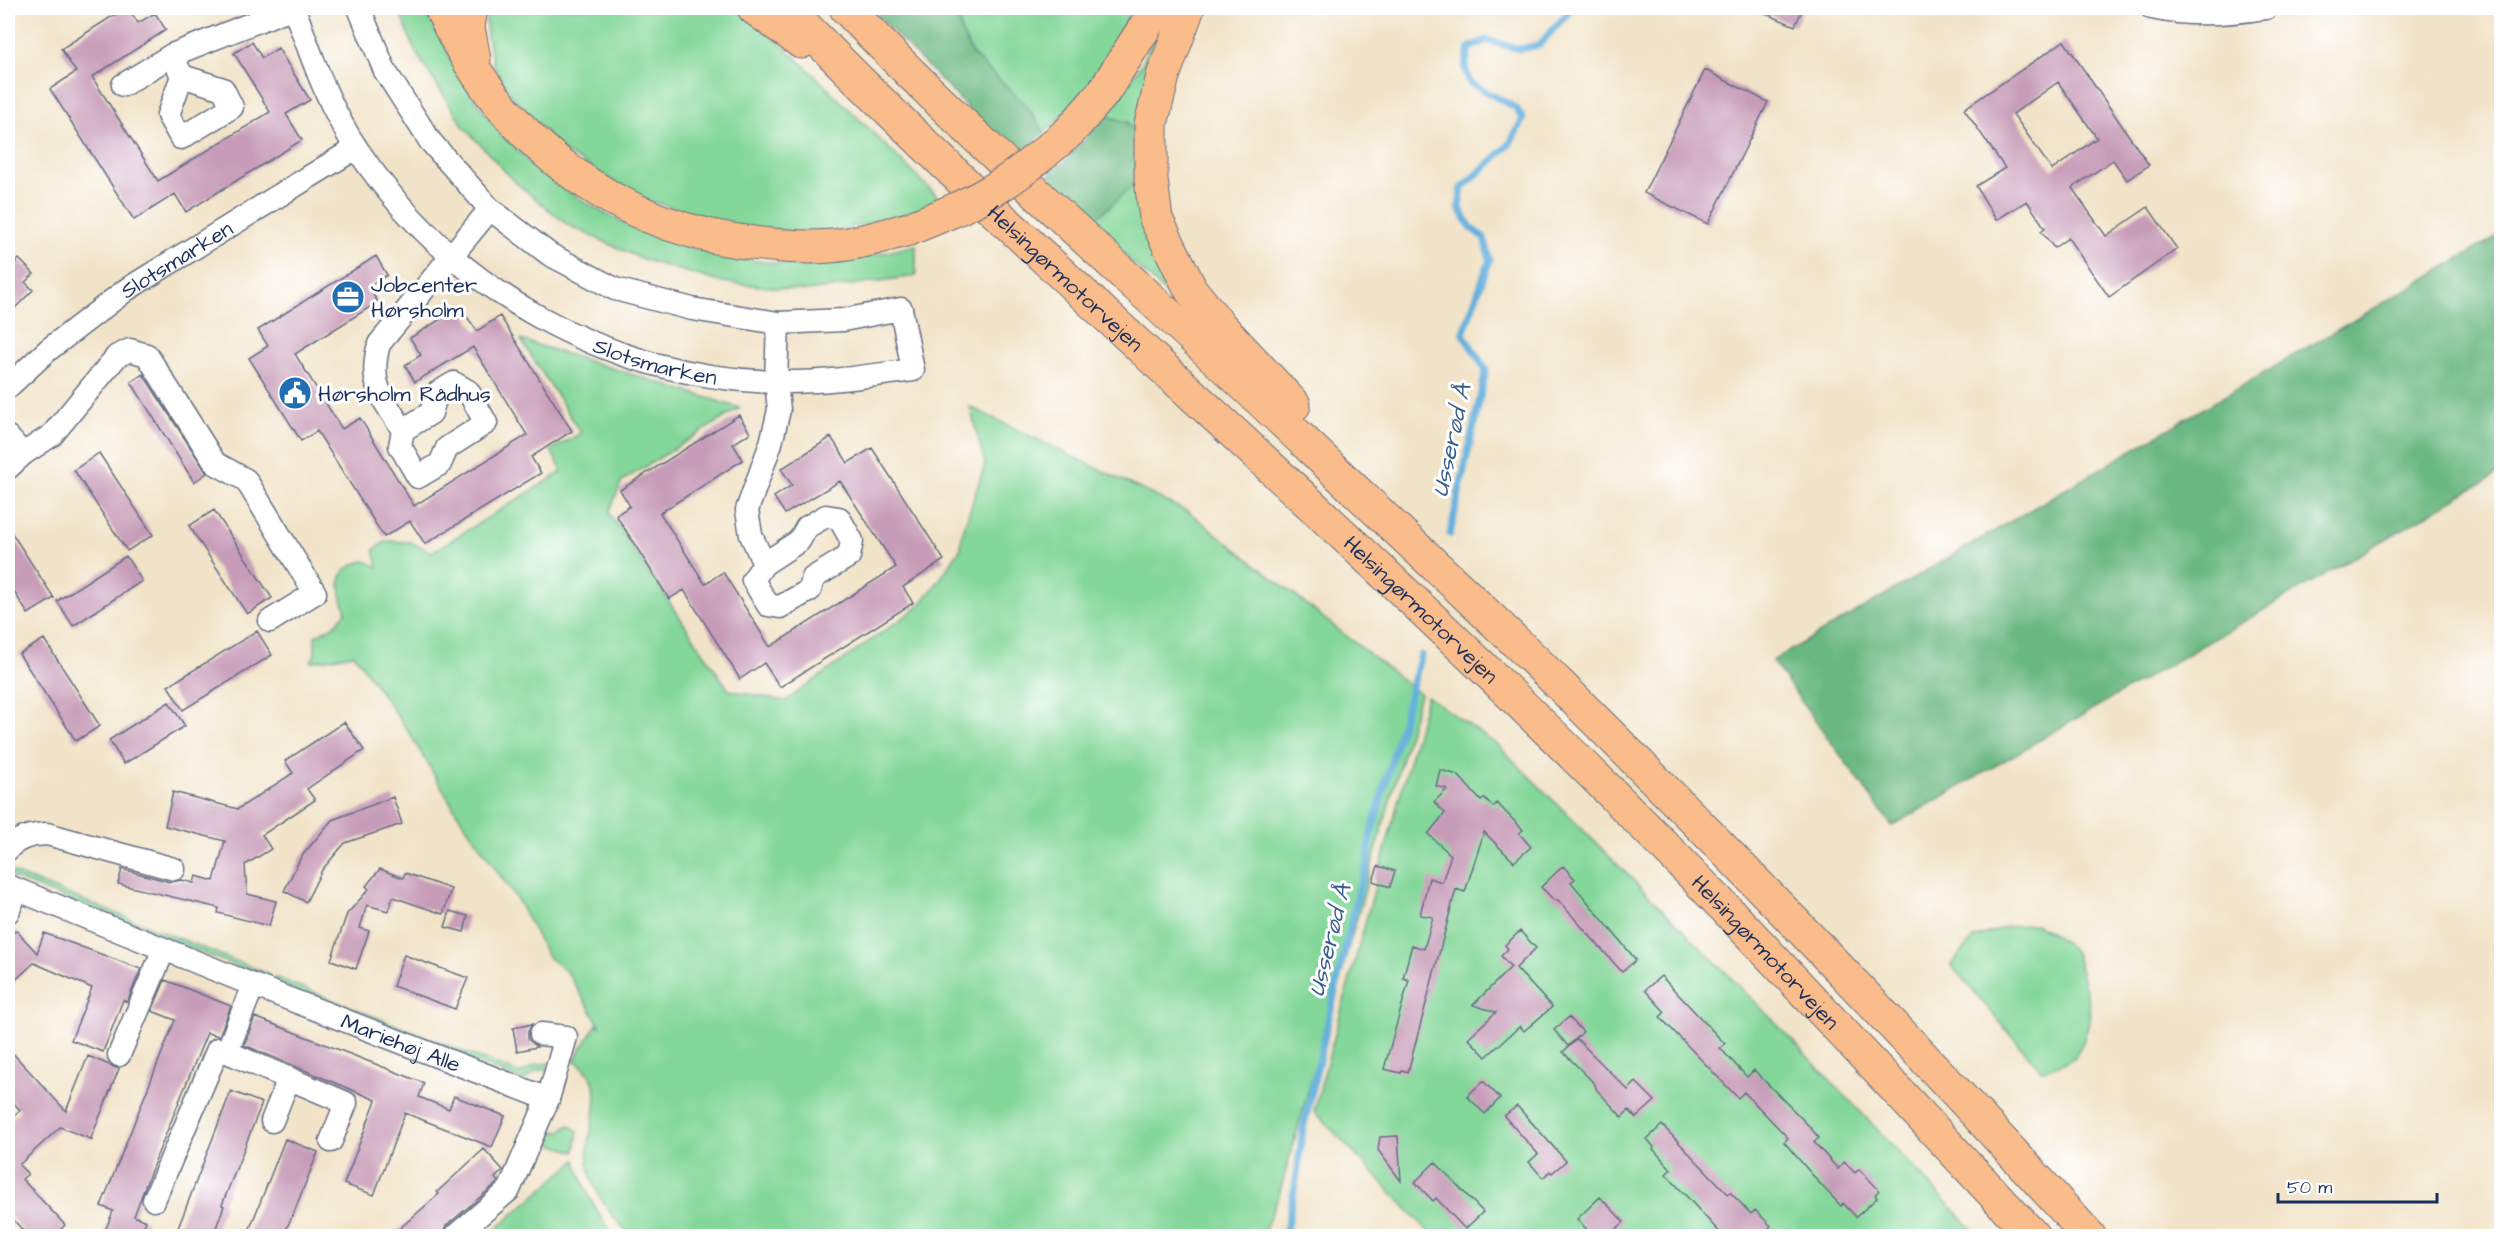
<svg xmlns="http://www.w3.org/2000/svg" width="2509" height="1244" viewBox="0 0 2509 1244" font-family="'Architects Daughter',sans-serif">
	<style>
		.green { fill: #83d799; stroke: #4f837c; stroke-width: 1.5 }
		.forest { fill: #6ab881; stroke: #427470; stroke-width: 1.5 }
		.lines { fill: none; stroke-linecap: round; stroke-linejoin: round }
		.stream { stroke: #65b0dd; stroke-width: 7 }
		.building { fill: #c79cb8; fill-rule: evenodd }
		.minor-casing { stroke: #666e83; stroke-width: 25 }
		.motorway-casing { stroke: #666e83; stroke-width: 35 }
		.minor { stroke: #fff; stroke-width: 22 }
		.motorway { stroke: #f9bc8a; stroke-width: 33 }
		.motorway-bridge-casing { stroke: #666e83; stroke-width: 35; stroke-linecap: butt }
		.motorway-bridge { stroke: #f9bc8a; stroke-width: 33 }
		.labels { text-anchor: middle; stroke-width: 6; stroke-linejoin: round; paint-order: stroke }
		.street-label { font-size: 22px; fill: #1b2f5e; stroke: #fff }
		.poi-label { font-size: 22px; fill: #1b2f5e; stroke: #fff; text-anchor: start }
		.water-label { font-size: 24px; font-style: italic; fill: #355c8a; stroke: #fff }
	</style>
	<rect width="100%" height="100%" fill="#fff"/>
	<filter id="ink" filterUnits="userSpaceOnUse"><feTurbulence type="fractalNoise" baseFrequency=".0167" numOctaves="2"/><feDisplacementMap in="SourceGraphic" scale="12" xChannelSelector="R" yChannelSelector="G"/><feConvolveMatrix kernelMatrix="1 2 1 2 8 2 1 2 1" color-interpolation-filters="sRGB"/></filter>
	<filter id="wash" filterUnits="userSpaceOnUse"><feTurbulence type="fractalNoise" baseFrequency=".008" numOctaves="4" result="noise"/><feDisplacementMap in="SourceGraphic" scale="24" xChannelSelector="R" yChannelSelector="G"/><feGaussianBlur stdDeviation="1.35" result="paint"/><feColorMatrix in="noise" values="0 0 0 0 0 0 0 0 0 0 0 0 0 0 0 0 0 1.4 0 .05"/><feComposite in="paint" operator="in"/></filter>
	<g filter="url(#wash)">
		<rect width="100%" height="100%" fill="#f1e3c7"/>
		<path class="green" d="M398,8h29c13,30 27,60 46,88 65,100 187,158 304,167 46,3 94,-6 139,-18v31l-109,15 -87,-9 -78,-23 -74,-34 -53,-43 -51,-55 -48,-74z
			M485,8h253l64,55 141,139 -61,19 -44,9 -51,1 -46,-2 -100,-31 -78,-47 -56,-61 -13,-24 -7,-28z
			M958,8h172c-13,49 -50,89 -85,125l-20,-29 -53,-50 -11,-23z
			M1167,8l-26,130 -14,-16 -21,-6 36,-52z
			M1139,181l91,171 -140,-129z
			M521,340l219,68 -118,73 -13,32 120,177 56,11 133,-94 20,-25 23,-34 1,-14 23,-70 -15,-57 220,106 230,181 -141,501 -17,41h-630c-21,-19 -40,-45 -44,-74 -4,-37 28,-75 -14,-102l23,-36 4,3 -34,-55 -19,-15 -30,-56 -63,-91 -45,-76 -56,-80 -43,8 4,-8v-18l20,-11 11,-13c-8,-26 -13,-44 19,-51l13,6 -4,-18 13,-8 23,1 22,10 130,-80 -11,-22 30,-17z
			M1427,696l72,50 268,268 212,222h-546l-119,-125z
			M9,871l260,103 -3,4 -253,-100z
			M2036,924l23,14 16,14 10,35 6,28 -8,27 -9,17 -32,12 -91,-106 23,-27 32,-11z
			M275,977l245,97 16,-9 16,-2 -2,5 -13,3 -14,10 -253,-100z
			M569,1125l9,6 -3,21 -33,-11 4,-8 15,-2z
			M576,1160c7,29 20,52 38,76h-126z"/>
		<path class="forest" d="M870,8h88l3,23 11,23 53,50 20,29 -30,23z
			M1106,116l21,6 14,16 -2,43 -49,42 -48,-42 23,-20z
			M2501,234v238l-609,354 -120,-165z"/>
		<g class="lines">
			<path class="stream" d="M1450,534l36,-164 -23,-36 27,-75 -6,-21 -13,-10 -12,-21 3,-19 47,-43 14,-26 -7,-11 -46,-25 -5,-15 4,-20 17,-8 34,9 19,-4 29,-32 1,-5
				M1285,1236l12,-61 6,-46 56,-240 9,-27 2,-24 51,-183"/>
		</g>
		<g id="blocks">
			<path class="building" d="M125,8h3l10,15 17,-10 11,17 -74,47 66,104 112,-69 -36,-59 18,-11 10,16 16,-10 32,52 -24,14 16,26 -116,72 -11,-18 -41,26 -84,-131 26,-17 -15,-23z
				M1753,8h50l-8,18z
				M2064,41l85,124 -22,15 -14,-20 -41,28 34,48 42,-29 29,42 -68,48 -41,-59 -14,10 -13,-17 4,-3 -18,-27 -31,19 -20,-34 29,-18 -41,-59zM2058,82l39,56 -45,32 -39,-56z
				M1705,70l63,32 -60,122 -64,-31z
				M376,256l11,19 -19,12 10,15 -83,52 47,75 18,-11 54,88 113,-71 -54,-88 -58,35 -10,-17 16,-10 -11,-17 50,-31 17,24 23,-15 72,115 -41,26 10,16 -116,71 -15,-23 -26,16 -67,-106 -16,10 -52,-83 19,-12 -10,-16z
				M19,259l15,15 -9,8 8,8 -25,25v-52l3,4z
				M143,374l64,99 -13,9 -63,-100z
				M739,415l11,18 -17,11 10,16 -83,53 45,71 18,-12 47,75 126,-80 -56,-86 -55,33 -11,-17 18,-12 -11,-16 50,-32 17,26 24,-15 72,112 -41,27 10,16 -133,84 -16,-24 -24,16 -56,-89 -15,9 -53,-84 14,-9 -10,-16z
				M99,453l54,82 -26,16 -53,-81z
				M214,510l58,88 -25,16 -58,-88z
				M8,527l46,71 -26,16 -20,-32z
				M126,556l16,25 -69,45 -16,-25z
				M257,631l15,24 -89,55 -15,-24z
				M44,639l56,87 -24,15 -57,-87z
				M169,702l16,24 -61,38 -15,-24z
				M344,722l20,28 -57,39 8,11 -53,35 9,14 -26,16 2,29 29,7 -7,25 -51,-13 1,-5 -101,-24 4,-15 48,13 12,-2 12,3 2,-7 18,5 11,-40 -60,-15 8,-34 65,17 55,-36 -8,-12z
				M1440,770l18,5 23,26 4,-3 8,9 4,-4 26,27 -4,3 12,14 -17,15 -30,-30 -19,60 -9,-3 -48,183 -6,-2 -1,3 -17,-4 25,-89 -6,-2 9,-33 12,4 9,-32 -13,-2 9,-37 13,4 9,-27 -23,-21 17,-21 -11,-11 13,-13 -11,-3z
				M393,797l9,27 -57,19 -23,27 -16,32 -22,-11 17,-34 31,-37z
				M1378,866l17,5 -5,16 -17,-6z
				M1563,866l12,13 -4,3 65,78 -14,12 -64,-72h-4l-13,-13z
				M380,869l23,9 2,-5 46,16 -8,25 -50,-17 -5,14 -21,-6 -7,23 9,3 -13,38 -25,-9 16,-46 22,-25 -3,-3z
				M450,911l18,5 -4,16 -19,-5z
				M16,930l21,23 7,-20 97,36 -14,33 -4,-2 -20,52 -32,-12 21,-52 -58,-25 -26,24v-49z
				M1520,931l16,17 -20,20 36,39 -28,24 -4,-5 -34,31 -18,-19 28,-26 -23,-7 38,-38 -10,-11 7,-7 -3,-4z
				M404,955l64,23 -13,31 -62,-23z
				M1661,976l64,68 -5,4 27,29 7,-7 55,56 10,12 -5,4 24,27 6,-7 11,11 4,-4 20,21 -4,5 2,3 -21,19 -13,-14 -2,3 -20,-21 -37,-43 4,-4 -44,-46 -6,6 -78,-81 5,-5 -20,-22z
				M165,980l66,26 -12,30 -12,-3 -55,135 -18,48 12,5 -6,15h-37l10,-25 -12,-5 74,-186 -23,-9z
				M255,1017l169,66 -5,14 30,12 5,-13 51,20 -13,31 -87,-34 -31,82 -30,-11 32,-84 -132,-55z
				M1569,1017l14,15 -15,14 -14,-16z
				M532,1024l-4,8v7l9,8 -20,4 -4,-23z
				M1577,1039l51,51 8,-8 19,19 -19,17 -7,-8 -7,7 -26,-28 -1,-5 -32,-32z
				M8,1048l58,63 22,-55 31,13 -28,69 2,2 -33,-13 -41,38 9,9 -6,5 43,46 -4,4 7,7h-40l-20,-22v-92l12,-12 -12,-13z
				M1483,1081l17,17 -15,16 -18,-18z
				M231,1091l31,12 -40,102 2,1 -11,30h-38z
				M1517,1106l49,55 -14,12 -2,-2 -7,7 -14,-16 9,-8 -34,-38z
				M1662,1125l66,69 2,-2 21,22 4,-4 16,16 -10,10h-38l-57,-62 5,-5 -18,-20 1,-2 -7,-8z
				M1398,1136l3,45 -23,-31 2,-13z
				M285,1139l33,13 -24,60 -11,24h-36z
				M484,1149l19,21 -8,8 3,4 -52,44 -4,10h-51l48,-42 -2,-2z
				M1435,1162l48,50 -18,17 -29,-31 -3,3 -18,-19z
				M1600,1197l24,25 -16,14h-15l-16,-17z"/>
		</g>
	</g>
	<g filter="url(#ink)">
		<use href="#blocks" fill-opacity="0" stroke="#666e83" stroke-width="1.5"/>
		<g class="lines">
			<defs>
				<g id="minor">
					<path id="s1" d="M294,8c17,47 34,98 63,141 94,141 251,229 421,233 45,1 90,-6 135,-12l-12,-61 -58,11 -65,3 -86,-14 -77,-20 -66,-35 -59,-45 -60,-68 -45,-70 -26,-63"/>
					<path d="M2152,8c36,8 77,6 114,0"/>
					<path d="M172,55l10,21 -14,39 13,23 51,-31 -9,-18 -41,-13"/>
					<path d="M123,85l49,-30 119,-47"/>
					<path id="s2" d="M8,387l40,-37 78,-60 230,-142"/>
					<path d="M403,430l-3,16 18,31 22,-13 7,-16 39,-25 -18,-32 -14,-8 -17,10 -6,20 -28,17c-21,-33 -35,-45 -24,-86l111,-135"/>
					<path d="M8,437l15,17 -15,14"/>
					<path d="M23,454l29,-19 65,-79 13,-6 17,5 68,108 31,17 69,113 -45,28"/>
					<path d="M764,564l-11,16 15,25 12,2 30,-17 3,-12 36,-22 3,-15 -13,-23 -13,-2 -19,11 -8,14 -35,23 -13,-29 -4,-25 24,-67 8,-33 -3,-28 2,-59"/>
					<path d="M8,849c11,-12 23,-14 39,-15l127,35"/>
					<path id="s3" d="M8,886l245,99 295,114 -39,91 -54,46"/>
					<path d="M8,912l9,-22"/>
					<path d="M541,1034l25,3 -18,62"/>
					<path d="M227,1052l119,51 -15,38"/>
					<path d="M119,1055l45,-106"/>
					<path d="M272,1121l17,-43"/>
					<path d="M154,1200l64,-151 9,3 26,-67"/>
				</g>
				<g id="motorway">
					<path d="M441,8c59,132 175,222 320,236 28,3 58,5 86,0 21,-3 42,-10 62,-15"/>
					<path d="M471,8l-3,19 6,32"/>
					<path d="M754,8l47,34"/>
					<path id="s4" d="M787,8c182,187 378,359 568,538 126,118 251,239 371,363 103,108 205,218 307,327"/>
					<path d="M846,8c149,154 311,293 466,441 82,79 167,156 248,236 181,179 358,363 529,551"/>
					<path d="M1188,8l-25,68 -12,48v56l5,39 35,71 30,37 73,78"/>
					<path d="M1070,131l33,-38 54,-85"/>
				</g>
			</defs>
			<use href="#minor" class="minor-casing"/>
			<use href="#motorway" class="motorway-casing"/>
			<use href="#minor" class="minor"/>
			<use href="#motorway" class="motorway"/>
			<defs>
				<path id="motorway-bridge" d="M909,229c31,-13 63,-25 92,-44 25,-16 47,-35 69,-54"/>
			</defs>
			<use href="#motorway-bridge" class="motorway-bridge-casing"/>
			<use href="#motorway-bridge" class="motorway-bridge"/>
		</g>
	</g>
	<defs>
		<symbol id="office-disc" viewBox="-11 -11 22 22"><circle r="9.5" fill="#1f6fb2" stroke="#fff"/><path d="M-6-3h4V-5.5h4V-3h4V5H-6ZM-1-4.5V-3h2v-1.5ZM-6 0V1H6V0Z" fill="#fff"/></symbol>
		<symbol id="civic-disc" viewBox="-11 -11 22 22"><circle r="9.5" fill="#1f6fb2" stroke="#fff"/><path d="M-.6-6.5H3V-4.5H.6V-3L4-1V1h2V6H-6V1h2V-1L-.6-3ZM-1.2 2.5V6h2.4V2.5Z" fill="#fff"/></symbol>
	</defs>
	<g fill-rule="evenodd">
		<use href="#office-disc" x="329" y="278" width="38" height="38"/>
		<use href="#civic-disc" x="276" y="374" width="38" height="38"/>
	</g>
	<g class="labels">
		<g class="street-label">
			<text dy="8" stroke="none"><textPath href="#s2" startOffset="212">Slotsmarken</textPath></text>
			<text dy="8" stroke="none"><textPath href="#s4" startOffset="388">Helsingørmotorvejen</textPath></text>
			<text dy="8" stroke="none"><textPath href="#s1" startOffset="530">Slotsmarken</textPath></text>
			<text dy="8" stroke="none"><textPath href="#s4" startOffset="874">Helsingørmotorvejen</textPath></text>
			<text dy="8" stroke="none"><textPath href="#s4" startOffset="1360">Helsingørmotorvejen</textPath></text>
			<text dy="8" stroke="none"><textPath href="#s3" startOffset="423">Mariehøj Alle</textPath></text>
		</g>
		<g class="poi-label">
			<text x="371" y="292">Jobcenter<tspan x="371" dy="25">Hørsholm</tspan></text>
			<text x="318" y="401">Hørsholm Rådhus</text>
		</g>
		<g class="water-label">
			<text transform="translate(1451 440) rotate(-78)" y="8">Usserød Å</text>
			<text transform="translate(1329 940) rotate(-76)" y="8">Usserød Å</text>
		</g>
	</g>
	<rect width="2509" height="1244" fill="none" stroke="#fff" stroke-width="30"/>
	<path d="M2278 1193v9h159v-9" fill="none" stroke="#1b2f5e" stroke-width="3"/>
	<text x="2287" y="1193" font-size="18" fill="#1b2f5e" stroke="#ffffff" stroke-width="4.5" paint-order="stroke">50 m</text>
</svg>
